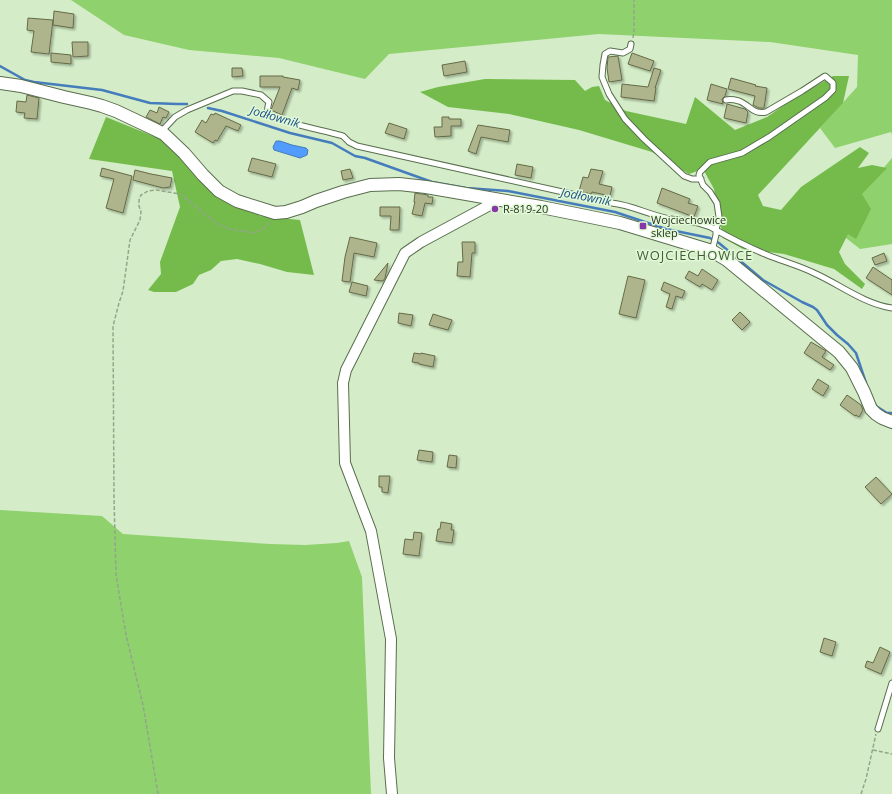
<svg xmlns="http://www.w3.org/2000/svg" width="892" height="794" viewBox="0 0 892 794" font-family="'Open Sans',sans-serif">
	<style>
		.green { fill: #8fd16c }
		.forest { fill: #74bb4c }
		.water { fill: #519cfd; stroke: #457cbc }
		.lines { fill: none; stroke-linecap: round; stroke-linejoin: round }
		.stream { stroke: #457cbc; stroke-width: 2.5 }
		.building { fill: #aeb58d; stroke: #656a46; filter: url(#shadow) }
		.service-casing { stroke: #596e4e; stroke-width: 7 }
		.minor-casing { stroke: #596e4e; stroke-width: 12 }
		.tertiary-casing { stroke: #596e4e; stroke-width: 14 }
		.path { stroke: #93a68a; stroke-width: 1.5; stroke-dasharray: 4 2; stroke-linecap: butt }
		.service { stroke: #fff; stroke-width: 5 }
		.minor { stroke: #fff; stroke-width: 10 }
		.tertiary { stroke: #fff; stroke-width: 12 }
		.poi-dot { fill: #8837a6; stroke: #e1fad5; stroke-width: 1.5 }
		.labels { text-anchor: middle; stroke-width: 3; stroke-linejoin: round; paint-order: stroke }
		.poi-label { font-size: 11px; fill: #283124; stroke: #e1fad5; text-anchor: start }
		.water-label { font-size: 12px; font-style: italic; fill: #1d4f8c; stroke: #e1fad5 }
		.quarter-label { font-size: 13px; letter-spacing: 1px; fill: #45593b; stroke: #e1fad5 }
	</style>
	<defs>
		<filter id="shadow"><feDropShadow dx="2" dy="2" stdDeviation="1" flood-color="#0004"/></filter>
	</defs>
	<rect width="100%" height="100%" fill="#d4edc8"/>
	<path class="green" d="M71,0h821v135l-1,-3 -56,16 -15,-20 37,-41 1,-32 -88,-13 -171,-8 -210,20 -24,25 -86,-21 -90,-8 -65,-15z
		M892,158v86l-32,5 -19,-15 18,-37z
		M0,510l102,6 21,18 147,10 35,1 32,-2 12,-2 13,36 9,217h-371z"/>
	<path class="forest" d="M833,76h16l-6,27 -85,92 5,11 18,4 20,-23 59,-40 9,6 -11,15 14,-3 15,3 -25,26 9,15 -15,30 -8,-5 -9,18 6,12 20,20 -3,5 -28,-20 -50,-15 -41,-5 -20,-11 -9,-49 -11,-20 -14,5 -37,-22 -73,-22 -70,-16 -61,-7 -28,-15 18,-5 47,-8 90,1 10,11 7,-4 7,-1 6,14 21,11 60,13 9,-27 40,33 32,-13 20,-14z
		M106,117l62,25 92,74 40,4 14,55 -27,-3 -27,-8 -23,-5 -16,2 -10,9 -12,5 -6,9 -17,8h-22l-6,-2 13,-16 -1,-12 20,-55 -8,-36 -83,-12z"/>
	<path class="water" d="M280,141l12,4 14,3 2,2 -1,5 -7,3 -26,-8 -1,-3 3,-6z"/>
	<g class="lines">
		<path class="stream" d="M0,66l25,14 9,2 68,8 48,13 27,1h10
			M208,108l14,3 68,22 42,10 23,13 10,2 67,24 34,6 42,3 107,21 51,17 44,9 9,5 44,37 39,22 11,5 4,3 10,15 10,10 11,9 8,9 10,30
			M875,404l1,2 11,7h5"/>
	</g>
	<path class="building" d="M54,11l20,3 -1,14 -20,-3z
		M28,18l25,2 -4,34 -18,-2 3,-21 -7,-1z
		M72,42h16v14l-15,1z
		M51,53l20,2v9l-20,-2z
		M632,53l22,8 -4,10 -22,-7z
		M618,56l4,24 -13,2 -2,-14 1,-11z
		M465,61l2,11 -23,4 -2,-11z
		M232,68h10l1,8 -11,1z
		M654,68l7,2 -6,18h1l-2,13 -33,-4 1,-13 26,3z
		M260,76h23v1l17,3 -2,10 -6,-2 -10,27 -11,-5 9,-23h-20z
		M731,78l25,7 -1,1 12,2 -3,20h-5l-6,-3 2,-9 -27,-7z
		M711,84l16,5 -2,7 -3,3 1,5 -16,-4z
		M27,95l12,3 -2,21 -13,-1 1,-5 -9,-1 1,-11 9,1z
		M727,104l18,5 3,3 -2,11 -22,-5z
		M159,107l10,5 -3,6 -3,-1 -3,7 -14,-7 4,-7 7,3z
		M215,113l26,12 -3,6 -12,-5 -9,15 -2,-1 -2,3 -18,-11 7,-12 4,3 5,-9 3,1z
		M442,117h7v2h12v7h-10v10l-16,1 -1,-10h8z
		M389,123l18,6 -3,10 -19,-6z
		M478,125l32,5 -2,12 -27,-5 -5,17 -8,-3z
		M252,158l24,6 -4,13 -24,-6z
		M517,164l16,3 -2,11 -16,-3z
		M102,168l30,8 -9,37 -17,-5 8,-29 -14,-3z
		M350,169l3,9 -10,2 -2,-9z
		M591,169l12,2 -4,13 13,3 -2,9 -18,-4 -1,2 -12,-3 4,-14 5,1z
		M135,170l16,4 21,4 -2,9 -7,1 -30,-8z
		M662,188l28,11 -2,4 10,3 -4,11 -37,-14z
		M415,193l13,2v2h5l-1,7 -7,-1 -3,13 -10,-2 3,-12h-1z
		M380,207h20l-1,23h-9l1,-14h-11z
		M350,237l27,6 -3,14 -20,-4 -4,29 -8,-1 3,-24z
		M462,242h13v11h-3l-2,24 -13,-1 1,-14h5z
		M884,253l3,8 -12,4 -3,-7z
		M388,263l-3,15 -2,3 -9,-1z
		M873,267l19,13v15l-26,-17z
		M702,269l16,11 -6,10 -10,-6 -2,3 -15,-9 4,-7 9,5z
		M628,276l17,4 -9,38 -17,-4z
		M352,282l16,4 -2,10 -17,-4z
		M664,282l21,9 -3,7 -6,-2 -4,13 -6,-2 4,-13 -9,-4z
		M740,312l10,10 -8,8 -10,-10z
		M399,313l14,2 -2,11 -13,-3z
		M433,314l19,6 -4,10 -19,-5z
		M811,342l15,9 -4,6 12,8 -4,5 -26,-17z
		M414,353l7,1v-1l14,3 -2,11 -14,-3v-1l-7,-1z
		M818,379l11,7 -6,10 -11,-7z
		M847,395l14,10 2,5 -4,7 -3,-2 -1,1 -15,-11z
		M419,450l14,2 -1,10 -15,-2z
		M449,455l8,1 -1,12 -9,-1z
		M379,476h11l-2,17 -6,-1v-5h-3z
		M876,477l16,17 -11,10 -16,-17z
		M441,522l11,2 -1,6h3l-2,13 -16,-2 2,-12h2z
		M414,532l8,1 -3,23 -16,-2 2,-15 8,1z
		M824,638l12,4 -4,14 -12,-4z
		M880,647l10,5 -9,22 -16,-7 2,-6 6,2z"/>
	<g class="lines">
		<defs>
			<path id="service" d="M631,44l-1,5 -7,4 -13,-2 -5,3 -2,11 -1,12 7,17 16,25 19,20 40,37 8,3h9
				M726,100c4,-1 9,0 13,1 11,4 14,14 27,11l36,-21 23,-15 8,7v7l-8,8 -56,39 -27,16 -32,9 -10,10 -1,3 4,10 7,7 7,11 2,14 -3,13c16,9 32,17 49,24 16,7 33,11 49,19 25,11 50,31 78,35
				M161,132l14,-15 12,-7 46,-19h9l19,4 8,7c-1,5 -3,9 0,13 6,6 62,17 74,21l6,6 8,4 255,57c20,2 39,13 59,16 16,3 30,2 45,11v5l-4,16
				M878,729l14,-46"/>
			<path id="minor" d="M392,794l-3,-36 2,-119 -20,-108 -26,-68 -2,-80 3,-13 59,-117 16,-11 78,-42"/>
			<path id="tertiary" d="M0,83l21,3 43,11 27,6 11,3 14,5 38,18 10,5 20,19 19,22 16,16 18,10 38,12 11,-1 16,-5 14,-6 27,-9 27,-7 29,-1 27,3 115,20 45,9 34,7 92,28 15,9 112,92 13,16 12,24 7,17 5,5 6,4 10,4"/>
		</defs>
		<use href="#service" class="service-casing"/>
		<use href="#minor" class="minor-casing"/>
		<use href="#tertiary" class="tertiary-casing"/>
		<path class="path" d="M633,38l1,-7v-31
			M873,750l19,4
			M158,794l-15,-89 -17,-70 -10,-60 -2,-77 -1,-172 6,-23 4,-12 7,-51 10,-20 1,-8 -2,-6v-6l2,-5 7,-4 8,-1 24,4 36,29 13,6 26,4 12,-7 2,-4
			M861,794l5,-15 10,-45"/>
		<use href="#service" class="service"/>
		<use href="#minor" class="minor"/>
		<use href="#tertiary" class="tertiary"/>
	</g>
	<g class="poi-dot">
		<circle cx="495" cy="209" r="4"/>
		<rect x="639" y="222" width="8" height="8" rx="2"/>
	</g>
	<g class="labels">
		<g class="poi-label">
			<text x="503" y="213">R-819-20</text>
			<text x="651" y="224">Wojciechowice<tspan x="651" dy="13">sklep</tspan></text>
		</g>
		<g class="water-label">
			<text transform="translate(275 117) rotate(16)" y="4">Jodłownik</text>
			<text transform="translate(586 197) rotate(11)" y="4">Jodłownik</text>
		</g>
		<g class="quarter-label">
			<text x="695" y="260">WOJCIECHOWICE</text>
		</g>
	</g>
</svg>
